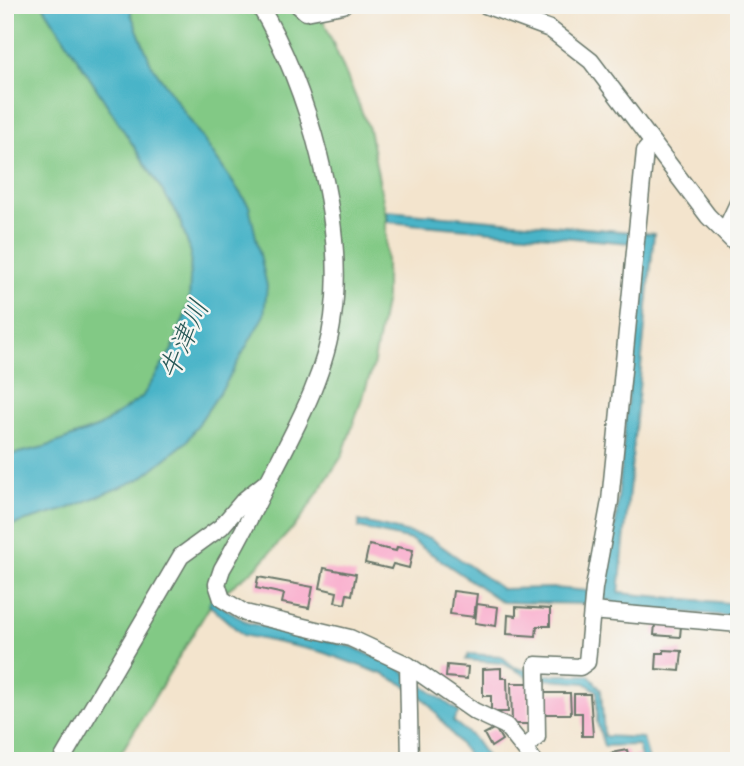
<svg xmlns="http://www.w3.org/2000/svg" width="744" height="766" viewBox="0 0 744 766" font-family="Itim,'Klee One',sans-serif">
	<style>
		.green { fill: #82c985; stroke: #50835c; stroke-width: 2 }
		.water { fill: #4ab4c8; stroke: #34787e; stroke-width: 2 }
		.building { fill: #faa6c9 }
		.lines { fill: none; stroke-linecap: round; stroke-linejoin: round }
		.minor-casing { stroke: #69776a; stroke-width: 19 }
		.minor { stroke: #fff; stroke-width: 16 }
		.labels { text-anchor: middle; stroke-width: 5; stroke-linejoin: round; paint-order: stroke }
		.water-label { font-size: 28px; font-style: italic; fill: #2a5b59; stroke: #f6f6f2 }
	</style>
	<rect width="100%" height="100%" fill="#f6f6f2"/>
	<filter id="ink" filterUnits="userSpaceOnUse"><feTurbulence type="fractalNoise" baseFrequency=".0143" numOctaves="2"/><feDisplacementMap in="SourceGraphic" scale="14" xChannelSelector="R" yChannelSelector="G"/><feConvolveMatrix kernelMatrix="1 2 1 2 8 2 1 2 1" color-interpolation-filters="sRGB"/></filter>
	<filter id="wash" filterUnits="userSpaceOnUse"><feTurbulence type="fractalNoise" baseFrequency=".00686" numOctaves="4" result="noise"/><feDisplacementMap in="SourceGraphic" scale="28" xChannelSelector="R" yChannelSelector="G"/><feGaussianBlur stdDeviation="1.57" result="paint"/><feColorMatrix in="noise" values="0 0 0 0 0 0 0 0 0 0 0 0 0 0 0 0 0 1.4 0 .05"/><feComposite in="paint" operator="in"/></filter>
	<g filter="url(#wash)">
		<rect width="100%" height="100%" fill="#f3e4cd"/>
		<path class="green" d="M5,5h38l135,210 13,38 -2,52 -17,45 -30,48 -43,29 -54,20 -40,9z
			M131,5h186l52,124 17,87v81l-13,70 -31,89 -42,64 -43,47 -44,34 -97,160h-111v-234l62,-18 73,-30 46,-37 40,-59 23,-177 -98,-142 -20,-50z"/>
		<path class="water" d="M43,5h88v9l20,50 98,142 18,80 -3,29 -38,68 -40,59 -46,37 -73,30 -62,18v-71l40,-9 54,-20 43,-30 30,-47 17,-45 2,-52 -13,-38z
			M387,211l267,23 -35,359 120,11v13l-126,-11v-5l-11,-1 14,-80 26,-276 -254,-22z
			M359,521l71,17 72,51 52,-1 34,3 -2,13 -84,-2 -91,-62 -52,-12z
			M211,599l37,24 105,24 47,22 59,43 -6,9 20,16 17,24h-17l-45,-58 -14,-13 -29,-15 -63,-23 -79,-17 -34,-30z
			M469,654l32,2 13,11 29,8h46l12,15 3,46 39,2 6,23h-7l-4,-16 -34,1 -7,-24v-31l-12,-8 -54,-5 -29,-15 -36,-3z"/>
		<g id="blocks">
			<path class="building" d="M369,545l27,6 1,-4 16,3 -4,18 -16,-4 -2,5 -26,-6z
				M324,568l32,6 -4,21 -5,-1 -2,10 -10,-2 2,-10 -17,-4z
				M258,577l55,10 -4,21 -27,-5 2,-9 -28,-6z
				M453,591l24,3 -3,23 -24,-3z
				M477,604l21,3 -2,19 -21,-3z
				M516,607l34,2v17h-13l-1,10 -29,-2 1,-19 8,1z
				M655,624l26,2 -1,11 -26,-2z
				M664,650l18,1 -2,20 -24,-2 1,-16h7z
				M447,665l21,2 -1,12 -21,-2z
				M501,668v10h6l1,34h-17v-16h-8v-27z
				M511,683h17l1,41h-17z
				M544,693h26l1,21h-27z
				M574,694h16l3,42h-11v-23h-8z
				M495,728l7,12 -11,7 -7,-13z
				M627,750l2,7 9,-2 2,6h-27l-2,-8z"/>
		</g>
	</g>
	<g filter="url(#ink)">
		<use href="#blocks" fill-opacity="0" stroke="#69776a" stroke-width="2"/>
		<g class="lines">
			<defs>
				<path id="minor" d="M259,5c49,80 87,218 74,312 -7,58 -38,112 -64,163 -15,30 -30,60 -47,89l-5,15 5,15 23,14 105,25 58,27 66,46 32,15 28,35
					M298,5l8,7 37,-7
					M485,5l65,24 41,32 117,155 31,31
					M725,231l14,-30
					M592,611l147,13
					M408,665l2,96
					M526,747l11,-10 -1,-72 44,2 7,-5 7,-74 16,-87 35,-350 7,-8
					M61,761l120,-205 40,-29 23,-27 20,-16"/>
			</defs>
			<use href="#minor" class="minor-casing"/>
			<use href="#minor" class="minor"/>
		</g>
	</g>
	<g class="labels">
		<g class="water-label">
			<text transform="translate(183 339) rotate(-66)" y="10">牛津川</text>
		</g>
	</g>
	<rect width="744" height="766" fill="none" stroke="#f6f6f2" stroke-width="28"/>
</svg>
